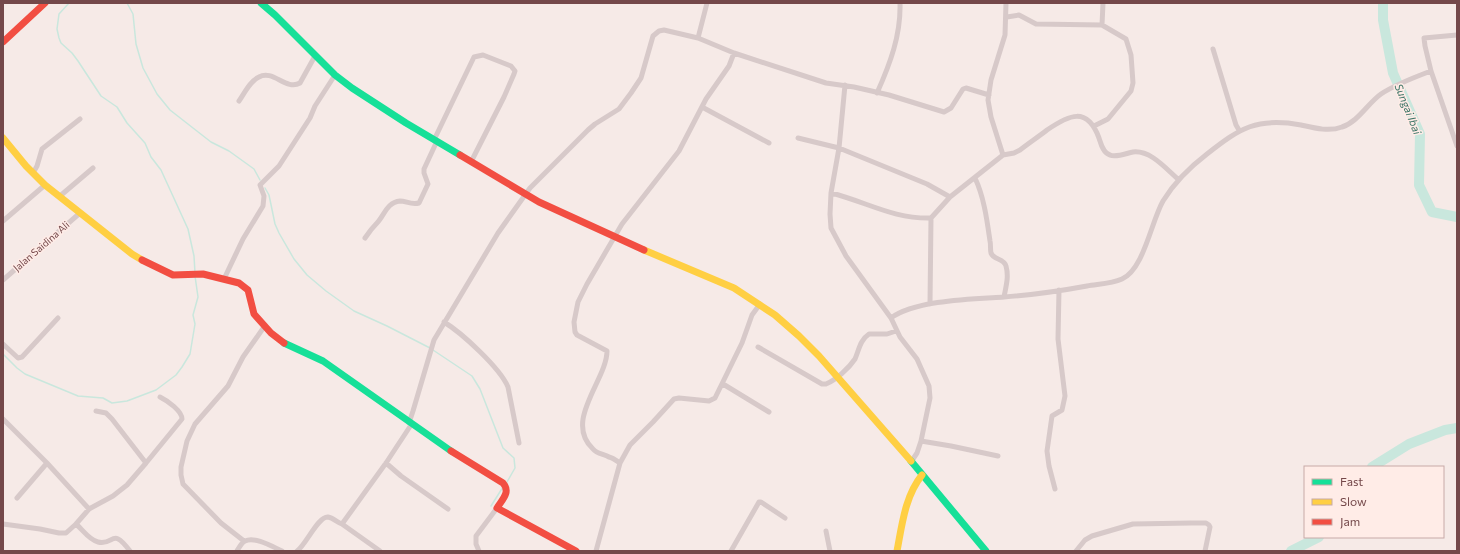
<svg xmlns="http://www.w3.org/2000/svg" width="1460" height="554" viewBox="0 0 1460 554" font-family="Commissioner,sans-serif">
	<style>
		.lines { fill: none; stroke-linecap: round; stroke-linejoin: round }
		.stream { stroke: #c9e7dd; stroke-width: 1.5 }
		.river { stroke: #c9e7dd; stroke-width: 10 }
		.street { stroke: #d7c9c9; stroke-width: 5 }
		.fast { stroke: #16e098; stroke-width: 7 }
		.slow { stroke: #ffcf43; stroke-width: 7 }
		.jam { stroke: #f24e42; stroke-width: 7 }
		.labels { text-anchor: middle; stroke-width: 3; stroke-linejoin: round; paint-order: stroke }
		.street-label { font-size: 10px; fill: #74484a; stroke: #ffece7 }
		.water-label { font-size: 11px; font-style: italic; fill: #397364; stroke: #ffece7 }
	</style>
	<rect width="100%" height="100%" fill="#f6eae7"/>
	<g class="lines">
		<path class="stream" d="M69,3l-10,11 -2,15 2,9 2,5 11,10 6,8 23,35 16,11 10,16 18,20 6,14 10,13 27,59 6,27 1,17
			M127,3l6,11 3,30 7,24 14,26 13,16 32,25 9,7 18,9 25,18 6,11
			M265,188l4,7 6,29 4,9 15,26 13,16 19,16 28,20 33,15 43,22
			M433,350l39,26 8,13 23,59 11,10 1,10 -8,14
			M3,354l14,14 8,6 53,22 25,2 9,5 15,-2 29,-11 20,-15 6,-8 8,-13 5,-30 -2,-9 5,-18 -3,-21
			M491,506l12,-19"/>
		<path class="river" d="M1383,3v17l10,53 27,61 -1,51 13,27 25,5
			M1372,467l37,-23 36,-14 12,-2
			M1291,551l28,-14"/>
		<path class="street" d="M707,3l-9,35 36,15 92,30 28,4 35,8 55,17 7,-4 12,-19 3,-1 23,7
			M1007,17l12,-2 17,9 66,1
			M1457,35l-33,3 1,8 6,25 26,75
			M1213,49l23,76 3,5
			M877,93c13,-29 24,-58 23,-90
			M239,101c5,-7 11,-20 20,-24 14,-8 27,14 41,6l15,-27
			M702,107l67,36
			M1094,126l14,-7 23,-28 2,-8 -2,-28 -5,-16 -24,-14 1,-22
			M798,138l41,10 6,-63
			M434,140l40,-83 9,-2 28,11 4,5 -1,3 -10,23 -33,65
			M1003,155l-12,-38 -3,-17 3,-20 14,-45 1,-32
			M33,173l4,-7 5,-17 38,-30
			M975,178c9,19 12,42 15,63 1,4 0,8 1,12 2,7 13,5 15,13 3,11 0,20 -2,31
			M831,193c36,9 62,26 100,25
			M60,196l33,-28
			M950,197l53,-42 11,-2 6,-3c9,-7 18,-13 27,-20 22,-15 40,-24 52,8 2,6 4,15 11,17 6,3 17,-2 23,-3 18,-2 33,17 46,28
			M3,221l42,-36
			M365,238c4,-6 7,-10 12,-15 7,-7 10,-21 23,-22 6,0 11,4 19,2l9,-19 -4,-11v-4l13,-28
			M224,279l19,-40 20,-33 1,-10 -4,-11 19,-19 31,-48 5,-12 20,-31
			M3,280l77,-67
			M891,318c24,-18 82,-19 113,-21 28,-2 56,-6 83,-11 11,-2 24,-2 35,-7 22,-10 29,-57 41,-78 11,-18 27,-34 44,-47 33,-26 50,-37 94,-29 13,3 28,7 41,2 16,-5 26,-24 39,-33 15,-10 34,-17 50,-23
			M444,322c18,11 56,46 64,65l11,56
			M3,344l15,14 4,-1 36,-39
			M758,347l64,37h4c10,-4 23,-16 29,-25 4,-9 5,-19 14,-25h18l9,-3
			M723,384l46,28
			M96,411l10,2 6,6 34,44 -19,22 -14,11 -24,13 -13,15c7,6 13,16 22,18 17,4 13,-16 32,9
			M3,419l44,44 42,46
			M409,423l4,-12 21,-71 64,-107 32,-45 58,-58 7,-6 24,-15 12,-16 10,-15 12,-42 6,-5 5,-1 34,8
			M921,441l30,5 47,10
			M911,462l6,-9 4,-12 9,-43 -1,-12 -12,-27 -17,-22 -9,-19 -45,-62 -15,-28 -1,-14 1,-21 8,-45 88,36 23,13 -19,21 -1,86
			M146,463l36,-44c0,-8 -14,-18 -22,-22
			M386,463l15,13 47,33
			M620,463c-3,-2 -7,-5 -11,-6 -5,-3 -12,-3 -16,-8 -30,-28 14,-69 14,-98l-30,-16 -2,-3 -1,-10 4,-20 9,-18 35,-60 57,-73 27,-52 23,-33 5,-13
			M1055,489l-6,-23 -2,-15 5,-35 10,-6 3,-14 -7,-57 1,-49
			M17,498l30,-35
			M3,524l37,5 19,4h7l10,-9
			M342,524l38,27
			M826,531l4,20
			M244,541l-23,-18 -38,-39 -2,-9v-8l6,-26 8,-17 33,-38 15,-29 21,-30
			M237,551c2,-3 4,-8 8,-10 10,-5 28,6 37,10
			M297,551c9,-6 21,-35 31,-34 5,1 9,5 14,7l44,-61 25,-38
			M479,551l-3,-7v-8l21,-28
			M596,551l24,-88 10,-18 23,-23 21,-23 5,-1 30,3 6,-3 27,-55 10,-28 8,-11
			M731,551l28,-49h2l24,16
			M1076,551l9,-11 7,-4 41,-12 58,-1h15l3,2 1,2 -5,24"/>
		<path class="fast" d="M261,3l14,12 60,60 17,13 54,35 54,32
			M284,343l39,18 128,90
			M911,461l75,90"/>
		<path class="slow" d="M3,138l23,28 19,19 87,69 10,6
			M644,250l90,38 41,27 24,21 20,20 92,105
			M897,551c5,-26 8,-55 25,-76"/>
		<path class="jam" d="M3,42l42,-39
			M460,155l79,47 105,48
			M142,260l31,15 30,-1 36,9 9,7 6,24 17,19 13,10
			M451,451l52,32c8,9 -1,17 -6,25l79,43"/>
	</g>
	<g class="labels">
		<g class="street-label">
			<text transform="translate(41 246) rotate(-41)" y="4">Jalan Saidina Ali</text>
		</g>
		<g class="water-label">
			<text transform="translate(1408 109) rotate(68)" y="4">Sungai Ibai</text>
		</g>
	</g>
	<rect width="1460" height="554" fill="none" stroke="#74484a" stroke-width="8"/>
	<rect x="1304" y="466" width="140" height="72" fill="#ffece7" stroke="#c7aaa8"/>
	<rect x="1312" y="479" width="20" height="6" fill="#16e098" stroke="#c7aaa8"/>
	<text x="1340" y="486" font-size="12" fill="#74484a">Fast</text>
	<rect x="1312" y="499" width="20" height="6" fill="#ffcf43" stroke="#c7aaa8"/>
	<text x="1340" y="506" font-size="12" fill="#74484a">Slow</text>
	<rect x="1312" y="519" width="20" height="6" fill="#f24e42" stroke="#c7aaa8"/>
	<text x="1340" y="526" font-size="12" fill="#74484a">Jam</text>
</svg>
